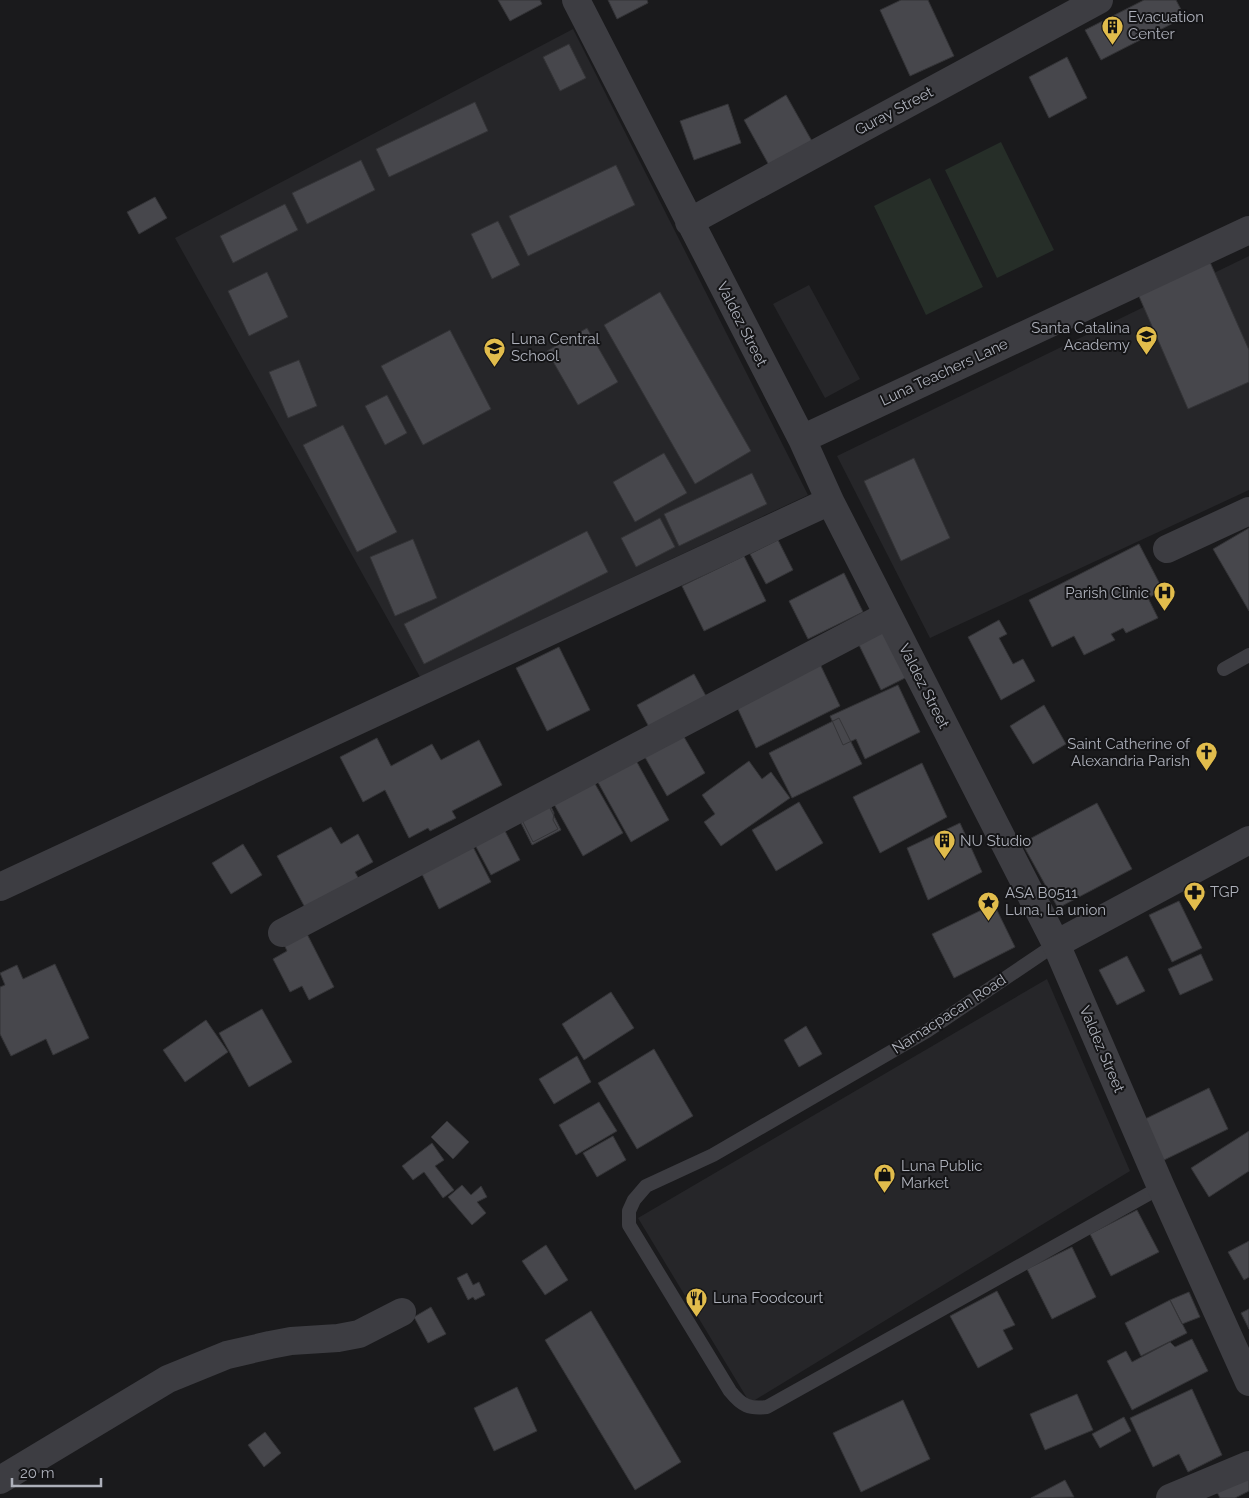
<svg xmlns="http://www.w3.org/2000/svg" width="1249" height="1498" viewBox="0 0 1249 1498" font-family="Raleway,sans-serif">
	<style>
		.built { fill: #262629 }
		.pitch { fill: #262e28 }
		.building { fill: #47474c; stroke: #343437 }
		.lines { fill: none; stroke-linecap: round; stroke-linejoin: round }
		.service { stroke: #3d3d42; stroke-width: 14 }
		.minor { stroke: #3d3d42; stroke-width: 28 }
		.labels { text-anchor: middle; stroke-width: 4; stroke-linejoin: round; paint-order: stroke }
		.poi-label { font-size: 15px; fill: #adb0ba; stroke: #151517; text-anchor: start }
		.street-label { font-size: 15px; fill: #adb0ba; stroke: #151517 }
	</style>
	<rect width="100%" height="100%" fill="#1a1a1c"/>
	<path class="built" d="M573,29l235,466 -388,182 -245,-439z
		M1249,256v234l-319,148 -93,-182z
		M809,285l51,94 -35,19 -52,-94z
		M1047,979l83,192 -380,232 -112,-185z"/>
	<path class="pitch" d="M1001,142l53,108 -57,28 -52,-108z
		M930,178l53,109 -57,28 -52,-109z"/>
	<path class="building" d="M498,0h42l2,4 -32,17z
		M608,0h39l1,3 -31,16z
		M901,0h27l26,56 -44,20 -30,-66z
		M1144,0h32l9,17 -84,43 -16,-30z
		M569,44l17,34 -26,13 -17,-34z
		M1067,57l20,41 -38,20 -20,-41z
		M786,95l27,48 -43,24 -26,-47z
		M475,102l13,29 -99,46 -13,-28z
		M728,104l13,39 -47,17 -14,-39z
		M361,160l14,30 -68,34 -15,-31z
		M616,165l19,40 -107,51 -19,-40z
		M155,197l12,21 -28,16 -12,-22z
		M285,204l13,26 -65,33 -13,-27z
		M498,221l22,44 -28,14 -21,-45z
		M1210,262l39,88v32l-61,27 -50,-115z
		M267,272l21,45 -39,19 -21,-45z
		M660,292l91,159 -56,33 -91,-159z
		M587,328l31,54 -40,23 -31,-54z
		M450,330l41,79 -68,36 -42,-79z
		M299,360l18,46 -29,12 -19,-46z
		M387,395l20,38 -22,12 -20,-39z
		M343,425l54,107 -40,20 -54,-107z
		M664,453l23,40 -52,29 -22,-40z
		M914,458l36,80 -49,23 -37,-80z
		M752,473l15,31 -88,42 -15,-32z
		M660,518l15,29 -39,20 -15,-29z
		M1249,528v83l-36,-62z
		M587,531l21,41 -184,92 -20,-40z
		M413,539l24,59 -42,18 -25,-59z
		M778,540l15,30 -27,14 -16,-30z
		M1139,544l24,46 -15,8 10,20 -32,15 -3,-5 -12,6 4,6 -31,15 -10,-19 -22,11 -23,-47z
		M744,556l22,45 -62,30 -22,-45z
		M844,573l19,39 -55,27 -19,-38z
		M999,620l8,14 -8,4 14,26 10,-5 12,22 -34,19 -33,-63z
		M884,630l23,47 -26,13 -23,-47z
		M559,647l31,63 -43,21 -31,-63z
		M820,664l20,42 -84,42 -20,-43z
		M694,674l12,22 -57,31 -12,-22z
		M898,685l22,47 -55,27 -9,-20 -13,6 -13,-29z
		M1044,705l22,39 -33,20 -23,-38z
		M839,718l23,46 -70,34 -23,-45z
		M680,730l25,43 -38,23 -25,-44z
		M377,738l14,28 41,-22 9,16 38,-20 23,45 -50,26 4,7 -26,13 -2,-3 -19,10 -24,-48 -22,12 -23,-45z
		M633,755l36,65 -38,22 -36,-65z
		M749,761l13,18 9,-7 19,26 -69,48 -17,-24 11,-8 -13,-19z
		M922,763l25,54 -67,36 -27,-56z
		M590,775l33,58 -40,23 -33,-59z
		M547,798l7,15 -1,7 5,9 -25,13 -15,-30z
		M546,800l15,30 -29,15 -15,-30z
		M799,802l24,41 -47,28 -24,-41z
		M1097,803l35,66 -74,39 -36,-65z
		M960,823l22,49 -54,28 -21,-52z
		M331,827l10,17 17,-10 15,28 -18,10 6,11 -53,30 -31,-57z
		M504,829l16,31 -29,15 -16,-30z
		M469,839l22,43 -52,27 -21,-43z
		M243,844l19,31 -31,19 -19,-31z
		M1179,901l23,47 -30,14 -23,-47z
		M994,904l21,43 -61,31 -22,-44z
		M305,930l29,57 -25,13 -7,-14 -12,6 -17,-33 14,-8 -4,-9z
		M1201,954l12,26 -33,15 -12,-26z
		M1127,956l18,35 -28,14 -18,-35z
		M55,964l34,74 -36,17 -7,-16 -35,17 -11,-22v-47l5,-2 -5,-12 17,-8 6,14z
		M611,992l23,36 -50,32 -22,-36z
		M262,1009l30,53 -43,25 -30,-54z
		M206,1020l22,32 -43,30 -22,-32z
		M806,1026l16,28 -23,13 -15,-27z
		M654,1049l39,67 -56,33 -39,-66z
		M577,1056l14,26 -37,22 -15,-25z
		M1209,1088l19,41 -66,32 -19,-41z
		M599,1102l18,29 -41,24 -17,-30z
		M447,1121l22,21 -16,17 -22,-22z
		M1249,1131v40l-40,26 -18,-29z
		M613,1136l13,24 -29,17 -14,-24z
		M432,1143l12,17 -9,6 19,24 -11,8 -19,-26 -11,8 -11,-14z
		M462,1185l9,10 10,-9 6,11 -10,5 9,11 -14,12 -24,-28z
		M1137,1210l22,42 -48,24 -21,-42z
		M1249,1241v36l-5,3 -16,-28z
		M546,1245l22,35 -23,15 -23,-34z
		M1072,1247l24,50 -44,22 -25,-50z
		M467,1273l6,12 6,-3 6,13 -10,5 -2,-3 -5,3 -11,-22z
		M997,1291l18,34 -12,5 10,19 -35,19 -28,-52z
		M1189,1292l11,25 -18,7 -12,-24z
		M1170,1300l17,33 -46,23 -16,-33z
		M431,1307l15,27 -18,9 -14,-26z
		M1249,1309v20l-8,-16z
		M591,1311l90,151 -46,28 -90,-150z
		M1192,1339l16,32 -76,39 -25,-49 19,-10 6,11 38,-20 5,5z
		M517,1387l20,44 -43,20 -20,-43z
		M1192,1389l30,66 -34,17 -9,-18 -26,13 -23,-49z
		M1077,1394l16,36 -48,20 -15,-36z
		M903,1400l27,59 -69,33 -28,-59z
		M1124,1417l7,14 -31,17 -8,-14z
		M265,1432l16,21 -17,14 -16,-22z
		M1249,1469v22l-14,7h-15l-6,-12z
		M1065,1480l9,17 -43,1z"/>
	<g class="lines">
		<path class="service" d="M1224,669l25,-14
			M1056,944l-129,87 -214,124 -67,31 -12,14 -5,11v14l101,166c12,15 19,18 37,16l394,-220"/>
		<path class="minor" d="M576,0l226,439 28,62 226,443 105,243 88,195
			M689,222l410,-222
			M802,439l447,-209
			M1167,549l82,-38
			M0,887l830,-386
			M282,933l606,-318
			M1056,944l193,-104
			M0,1480l168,-101 59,-24 43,-10 21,-4 47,-3 21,-4 43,-22
			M1170,1498l79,-33"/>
	</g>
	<defs>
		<symbol id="building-pin" viewBox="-11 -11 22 30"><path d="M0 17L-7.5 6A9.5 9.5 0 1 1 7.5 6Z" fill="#e1bc4c" stroke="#151517"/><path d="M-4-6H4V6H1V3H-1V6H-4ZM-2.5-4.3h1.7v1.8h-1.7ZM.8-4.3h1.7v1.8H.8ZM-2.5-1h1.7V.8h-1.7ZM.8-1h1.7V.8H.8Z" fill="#111"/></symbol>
		<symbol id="school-pin" viewBox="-11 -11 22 30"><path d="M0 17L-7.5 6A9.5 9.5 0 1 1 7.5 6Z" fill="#e1bc4c" stroke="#151517"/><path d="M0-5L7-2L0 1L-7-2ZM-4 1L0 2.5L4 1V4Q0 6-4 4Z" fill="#111"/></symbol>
		<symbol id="hospital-pin" viewBox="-11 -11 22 30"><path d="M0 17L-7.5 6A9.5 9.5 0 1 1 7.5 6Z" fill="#e1bc4c" stroke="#151517"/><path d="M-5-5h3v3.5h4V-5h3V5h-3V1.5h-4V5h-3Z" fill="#111"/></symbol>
		<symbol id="church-pin" viewBox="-11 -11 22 30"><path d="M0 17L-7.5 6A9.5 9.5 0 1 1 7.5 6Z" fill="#e1bc4c" stroke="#151517"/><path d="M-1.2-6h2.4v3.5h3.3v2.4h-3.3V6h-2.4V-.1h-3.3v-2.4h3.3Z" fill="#111"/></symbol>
		<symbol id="pharmacy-pin" viewBox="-11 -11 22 30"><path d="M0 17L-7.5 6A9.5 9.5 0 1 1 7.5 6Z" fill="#e1bc4c" stroke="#151517"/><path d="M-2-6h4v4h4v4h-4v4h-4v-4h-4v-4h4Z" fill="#111"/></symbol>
		<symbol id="sight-pin" viewBox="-11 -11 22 30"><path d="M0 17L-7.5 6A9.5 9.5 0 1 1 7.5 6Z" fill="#e1bc4c" stroke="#151517"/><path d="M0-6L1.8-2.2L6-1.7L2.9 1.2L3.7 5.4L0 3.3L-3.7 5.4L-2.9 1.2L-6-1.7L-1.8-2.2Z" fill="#111"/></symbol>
		<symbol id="shop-pin" viewBox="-11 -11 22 30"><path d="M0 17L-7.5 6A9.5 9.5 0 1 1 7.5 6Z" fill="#e1bc4c" stroke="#151517"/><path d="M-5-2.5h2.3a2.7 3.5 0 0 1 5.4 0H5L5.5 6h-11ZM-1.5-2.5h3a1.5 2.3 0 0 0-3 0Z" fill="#111"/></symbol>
		<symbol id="restaurant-pin" viewBox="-11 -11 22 30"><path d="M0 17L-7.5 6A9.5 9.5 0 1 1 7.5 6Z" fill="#e1bc4c" stroke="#151517"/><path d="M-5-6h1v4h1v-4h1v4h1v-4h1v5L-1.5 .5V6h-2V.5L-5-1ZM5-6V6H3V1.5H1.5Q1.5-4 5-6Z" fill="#111"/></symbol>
	</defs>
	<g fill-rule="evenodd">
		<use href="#building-pin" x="1100" y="14" width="25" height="34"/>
		<use href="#school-pin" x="1134" y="324" width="25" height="34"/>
		<use href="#school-pin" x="482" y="336" width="25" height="34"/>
		<use href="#hospital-pin" x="1152" y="580" width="25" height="34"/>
		<use href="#church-pin" x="1194" y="740" width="25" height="34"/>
		<use href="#building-pin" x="932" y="828" width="25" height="34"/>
		<use href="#pharmacy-pin" x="1182" y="880" width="25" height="34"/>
		<use href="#sight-pin" x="976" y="890" width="25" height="34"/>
		<use href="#shop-pin" x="872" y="1162" width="25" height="34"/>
		<use href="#restaurant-pin" x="684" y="1286" width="25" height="34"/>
	</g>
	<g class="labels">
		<g class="poi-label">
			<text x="1128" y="22">Evacuation<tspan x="1128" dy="17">Center</tspan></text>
			<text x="1130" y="333" text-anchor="end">Santa Catalina<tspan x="1130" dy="17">Academy</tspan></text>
			<text x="511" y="344">Luna Central<tspan x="511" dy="17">School</tspan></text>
			<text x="1149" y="598" text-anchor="end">Parish Clinic</text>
			<text x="1190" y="749" text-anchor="end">Saint Catherine of<tspan x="1190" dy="17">Alexandria Parish</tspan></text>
			<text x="960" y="846">NU Studio</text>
			<text x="1210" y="897">TGP</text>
			<text x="1005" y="898">ASA B0511<tspan x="1005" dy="17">Luna, La union</tspan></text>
			<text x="901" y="1171">Luna Public<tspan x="901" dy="17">Market</tspan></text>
			<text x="713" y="1303">Luna Foodcourt</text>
		</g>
		<g class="street-label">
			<text transform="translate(894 111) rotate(-28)" y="5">Guray Street</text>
			<text transform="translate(742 324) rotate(63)" y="5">Valdez Street</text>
			<text transform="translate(944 372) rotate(-25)" y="5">Luna Teachers Lane</text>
			<text transform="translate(924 686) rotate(63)" y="5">Valdez Street</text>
			<text transform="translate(949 1014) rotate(-33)" y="5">Namacpacan Road</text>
			<text transform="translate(1102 1049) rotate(67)" y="5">Valdez Street</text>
		</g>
	</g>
	<path d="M12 1478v8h89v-8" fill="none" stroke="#adb0ba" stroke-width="2.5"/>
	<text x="20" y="1478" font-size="15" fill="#adb0ba" stroke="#151517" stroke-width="4" paint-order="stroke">20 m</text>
</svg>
